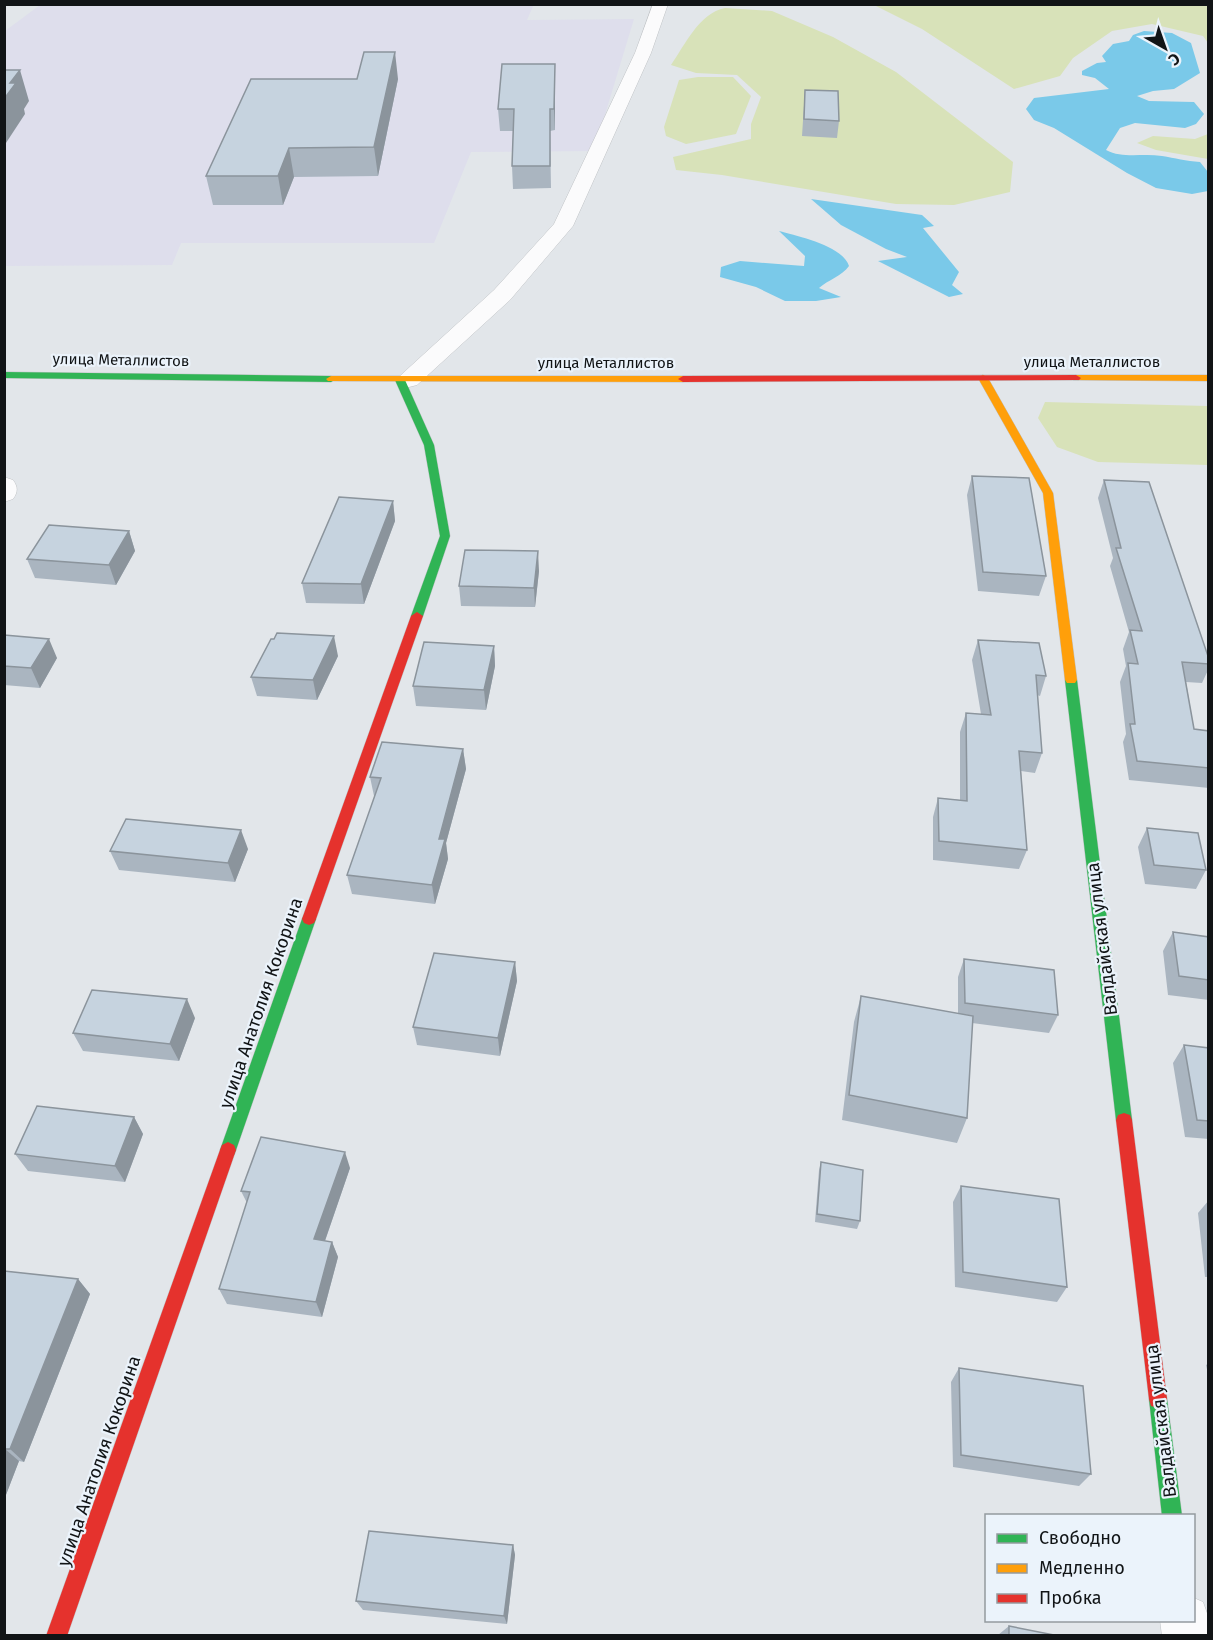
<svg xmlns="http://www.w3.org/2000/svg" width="1213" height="1640" viewBox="0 0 1213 1640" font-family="'Fira Sans',sans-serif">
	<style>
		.industrial { fill: #dedeec }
		.green { fill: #d8e2b9 }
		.water { fill: #7ac9e9 }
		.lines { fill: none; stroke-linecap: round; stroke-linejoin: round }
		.street-casing { stroke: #c0c3c6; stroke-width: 1 }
		.fast-casing { stroke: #c0c3c6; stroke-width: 1 }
		.slow-casing { stroke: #c0c3c6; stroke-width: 1 }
		.jam-casing { stroke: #c0c3c6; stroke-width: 1 }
		.street { fill: #fbfbfc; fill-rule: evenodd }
		.fast { fill: #30b455; fill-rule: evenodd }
		.slow { fill: #ff9f0a; fill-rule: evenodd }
		.jam { fill: #e5322d; fill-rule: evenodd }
		.wall { fill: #aab5c0 }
		.shaded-wall { fill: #8b949c }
		.building { fill: #c6d3df; stroke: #8b949c; stroke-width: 1.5 }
		.labels { text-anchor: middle; stroke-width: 4.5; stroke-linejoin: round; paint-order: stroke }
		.far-street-label { font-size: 15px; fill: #111416; stroke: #ebf3fb }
		.street-label { font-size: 18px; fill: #111416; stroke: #ebf3fb }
	</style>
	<rect width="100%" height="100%" fill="#e2e6ea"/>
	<path class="industrial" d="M534,4l-7,16 107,-1 -40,132 -123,1 -37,91h-253l-9,22 -167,1v-235l35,-26z"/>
	<path class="green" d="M874,5h334v38l-5,-7 -51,-12 -40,7 -39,27 -13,18 -46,13 -92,-60z
		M725,8l47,3 61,26 63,35 117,90 -3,30 -56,13 -58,-1 -174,-29 -46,-5 -3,-13 78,-18v-15l10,-27 -24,-22 -41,-2 -25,-8c14,-20 28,-52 54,-57z
		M698,77h35l18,19 -15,38 -50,10 -20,-8 -2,-9 15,-47z
		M1208,134v25l-52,-9 -19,-7 16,-7 42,3z
		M1045,402l163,4v59l-110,-3 -41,-15 -19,-29z"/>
	<path class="water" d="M1144,31l28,2 19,10 9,30 -26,16 -21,2 -16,5 12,5 45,1 10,12 -8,10 -11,4 -50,-5 -15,5 -14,22c17,9 36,3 56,6 13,2 24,5 38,6l8,10v19l-16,3 -36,-6 -29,-15 -73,-45 -20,-8 -8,-11 8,-11 75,-9 -14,-11 -13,-3v-4l15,-8 9,-1 -4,-6 11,-12 16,-3 4,-6z
		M811,199l111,16 12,11 -11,2 36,44 -7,13 11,9 -14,3 -71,-36 29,-4 -21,-8 -45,-24z
		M779,231c19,5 64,15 70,35 -7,10 -21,14 -30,22l22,9 -25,4h-31l-29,-14 -36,-10 1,-10 19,-6 64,5 1,-10z"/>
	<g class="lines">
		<defs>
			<path id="street" d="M653,4h15l-17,49 -78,173 -63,74 -93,85 -8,2 -8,-2 -4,-5 4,-5 93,-85 60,-66 81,-171z
				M4,477l9,3c5,7 5,12 0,19l-9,3z
				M1194,1598l9,4 5,14v20h-46l-2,-16h34z"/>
			<path id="fast" d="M4,372l327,4 5,3 -5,3 -327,-4z
				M400,377l5,3 29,65 16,91 -27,80 -6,4 -6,-4 29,-80 -16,-91 -29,-65z
				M1071,676l6,4 55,440 -2,5 -6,2 -6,-2 -2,-5 -51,-440z
				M309,913l5,2 2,4 -80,231 -2,5 -6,3 -6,-3 -2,-5 82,-231 2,-4z
				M1158,1390l7,2 2,7 15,117h-20l-13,-117 2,-7z"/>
			<path id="slow" d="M983,375l5,3 65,115 24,187 -2,3h-8l-2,-3 -22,-187 -65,-115z
				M1076,375h132v6l-135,-1 -2,-2z
				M331,376h352l5,3 -5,3 -355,-1 -2,-2z"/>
			<path id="jam" d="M1076,375l5,3 -2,2 -396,2 -5,-3 5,-3z
				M417,612l6,4 -107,303 -2,4 -5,2 -5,-2 -2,-4 109,-303z
				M1124,1113l6,2 2,5 35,279 -2,7 -7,2 -7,-2 -2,-7 -33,-279 2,-5z
				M228,1142l6,3 2,5 -169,486h-21l174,-486 2,-5z"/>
		</defs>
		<use href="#street" class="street-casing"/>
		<use href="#fast" class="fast-casing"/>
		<use href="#slow" class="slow-casing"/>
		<use href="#jam" class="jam-casing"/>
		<use href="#street" class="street"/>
		<use href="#fast" class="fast"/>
		<use href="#slow" class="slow"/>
		<use href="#jam" class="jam"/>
	</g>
	<path class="wall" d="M555,64v66l-5,1 1,57 -38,1 -1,-23 1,-35h-13l-2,-22z
		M357,79h41l-20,97 -84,1 -11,28h-70l-7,-29z
		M805,90l34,31 -2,17 -35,-2z
		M972,476l74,100 -7,20 -61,-5 -11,-96z
		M1104,480l105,179v9l-7,15 -16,-1 8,47 15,2v57l-80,-8 -6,-38 3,-8 -6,-52 6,-16 -3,-17 6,-17 -19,-66 3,-8 -15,-60z
		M393,501l2,20 -31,83 -58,-1 -4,-20z
		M129,531l6,20 -19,34 -81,-7 -8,-19z
		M539,571l-4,36 -74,-1 -2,-20z
		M4,635l53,23 -17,30 -36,-3z
		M274,639l64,17 -21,44 -60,-4 -6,-19z
		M978,640l68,36 -6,20 -3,-1 5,58 -7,20 -14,-2 6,79 -8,19 -86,-9v-43l5,-19 22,2v-68l6,-19 15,1 -9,-54z
		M494,646l1,20 -9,44 -70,-4 -3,-20z
		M463,749l3,20 -20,74 2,16 -13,45 -83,-10 -5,-19 28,-79h-1l-4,-19z
		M1147,828l59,42 -10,19 -51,-5 -7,-37z
		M248,849l-13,33 -116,-12 -9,-19z
		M1173,932l36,5v63l-41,-5 -5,-44z
		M964,959l94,56 -9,18 -77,-10 -5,95 -10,25 -115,-23 12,-98 7,-26 97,18v-37z
		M515,962l2,19 -17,75 -83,-11 -4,-18z
		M195,1018l-16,43 -96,-10 -10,-18z
		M1184,1045l25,3v91l-24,-2 -12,-74z
		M134,1117l9,17 -18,48 -97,-11 -13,-17z
		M821,1162l39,59 -3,8 -42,-7 4,-52z
		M350,1168l-25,73 7,1 6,15 -16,60 -95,-13 -8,-15 28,-86 -6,-12z
		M961,1186l106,101 -10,15 -102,-15 -2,-85z
		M1209,1200v77h-4l-7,-64z
		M4,1271l74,8 12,15 -66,168 -5,-1 -15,39z
		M1209,1363v15l-3,-13z
		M959,1368l132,106 -12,12 -126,-19 -2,-85z
		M513,1545l2,10 -8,69 -144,-14 -7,-9z
		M1009,1626l45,9h-56z"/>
	<path class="shaded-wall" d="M395,52l3,27 -20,97 -4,-29z
		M555,64v66l-1,-21z
		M20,70l9,31 -5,8 1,5 -21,32v-47l6,-16z
		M289,148l5,29 -11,28 -5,-29z
		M393,501l2,20 -31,83 -3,-20z
		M129,531l6,20 -19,34 -7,-20z
		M538,551l1,20 -4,36 -1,-19z
		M334,636l4,20 -21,44 -4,-20z
		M49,639l8,19 -17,30 -9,-20z
		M494,646l1,20 -9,44 -2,-20z
		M463,749l3,20 -20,74 2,16 -13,45 -3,-19 7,-46z
		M241,830l7,19 -13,33 -7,-19z
		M515,962l2,19 -17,75 -2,-18z
		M187,999l8,19 -16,43 -9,-17z
		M134,1117l9,17 -18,48 -10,-16z
		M345,1152l5,16 -30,87 -6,-16z
		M332,1242l6,15 -16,60 -6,-15z
		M78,1279l12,15 -66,168 -14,-13z
		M5,1449l14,12 -15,39v-49z
		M513,1545l2,10 -8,69 -3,-8z"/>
	<path class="building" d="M364,52h31l-21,95 -85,1 -11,28h-72l45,-97h106z
		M502,64h53l-1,45h-4v57h-38l2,-57h-16z
		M4,70h16l-10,13h6l-12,16z
		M805,90l33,1 1,30 -35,-2z
		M972,476l57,2 17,98 -63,-4z
		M1104,480l45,2 60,177v5l-27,-2 12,67 15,2v37l-72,-7 -7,-37h5l-7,-61 10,1 -8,-34 12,1 -26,-83h5z
		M339,497l54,4 -32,83 -59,-1z
		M49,525l80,6 -20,34 -82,-6z
		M465,550l73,1 -4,37 -75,-2z
		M277,633l57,3 -21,44 -62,-3 20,-38h3z
		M4,635l45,4 -18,29 -27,-2z
		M978,640l61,3 7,33 -10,-1 6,78 -23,-2 8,99 -88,-9 -1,-43 29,3 -1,-88 25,2z
		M424,642l70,4 -10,44 -71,-4z
		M382,742l81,7 -24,90h6l-13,46 -85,-10 34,-97 -11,-1z
		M126,819l115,11 -13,33 -118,-12z
		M1147,828l51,5 8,37 -52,-5z
		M1173,932l36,5v43l-30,-4z
		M434,953l81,9 -17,76 -85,-11z
		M964,959l90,11 4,45 -93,-12z
		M92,990l95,9 -17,45 -97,-11z
		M861,996l112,20 -6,102 -118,-23z
		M1184,1045l25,3v73l-12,-1z
		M37,1106l97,11 -19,49 -100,-12z
		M261,1137l84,15 -31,87 18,3 -16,60 -97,-13 31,-97 -9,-1z
		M821,1162l42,8 -3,51 -43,-7z
		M961,1186l98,13 8,88 -104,-15z
		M4,1271l74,8 -68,170h-5l-1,2z
		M959,1368l124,18 8,88 -130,-19z
		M369,1531l144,14 -9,71 -148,-15z
		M1009,1626l45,9h-45z"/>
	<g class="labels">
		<g class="far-street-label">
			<text transform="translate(121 360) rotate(1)" y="5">улица Металлистов</text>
			<text x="1092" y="367">улица Металлистов</text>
			<text x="606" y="368">улица Металлистов</text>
		</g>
		<g class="street-label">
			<text transform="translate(1102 939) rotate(-97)" y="6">Валдайская улица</text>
			<text transform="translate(261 1003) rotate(-71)" y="6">улица Анатолия Кокорина</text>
			<text transform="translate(1161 1421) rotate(-97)" y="6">Валдайская улица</text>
			<text transform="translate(99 1461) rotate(-71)" y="6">улица Анатолия Кокорина</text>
		</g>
	</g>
	<rect width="1213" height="1640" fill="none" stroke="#111416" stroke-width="12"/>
	<rect x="985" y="1514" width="210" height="108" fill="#ebf3fb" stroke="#949a9f" stroke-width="1.5"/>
	<rect x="997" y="1534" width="30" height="9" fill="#30b455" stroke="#949a9f" stroke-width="1.5"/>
	<text x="1039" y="1544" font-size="18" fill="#111416">Свободно</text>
	<rect x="997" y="1564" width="30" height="9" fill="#ff9f0a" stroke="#949a9f" stroke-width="1.5"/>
	<text x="1039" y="1574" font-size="18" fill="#111416">Медленно</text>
	<rect x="997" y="1594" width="30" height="9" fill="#e5322d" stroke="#949a9f" stroke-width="1.5"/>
	<text x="1039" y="1604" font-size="18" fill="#111416">Пробка</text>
	<g transform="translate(1165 48) rotate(140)" stroke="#ebf3fb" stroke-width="4.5" paint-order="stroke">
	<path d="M0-4.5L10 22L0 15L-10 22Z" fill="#111416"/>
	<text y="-9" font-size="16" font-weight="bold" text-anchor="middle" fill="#111416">С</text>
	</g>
</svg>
